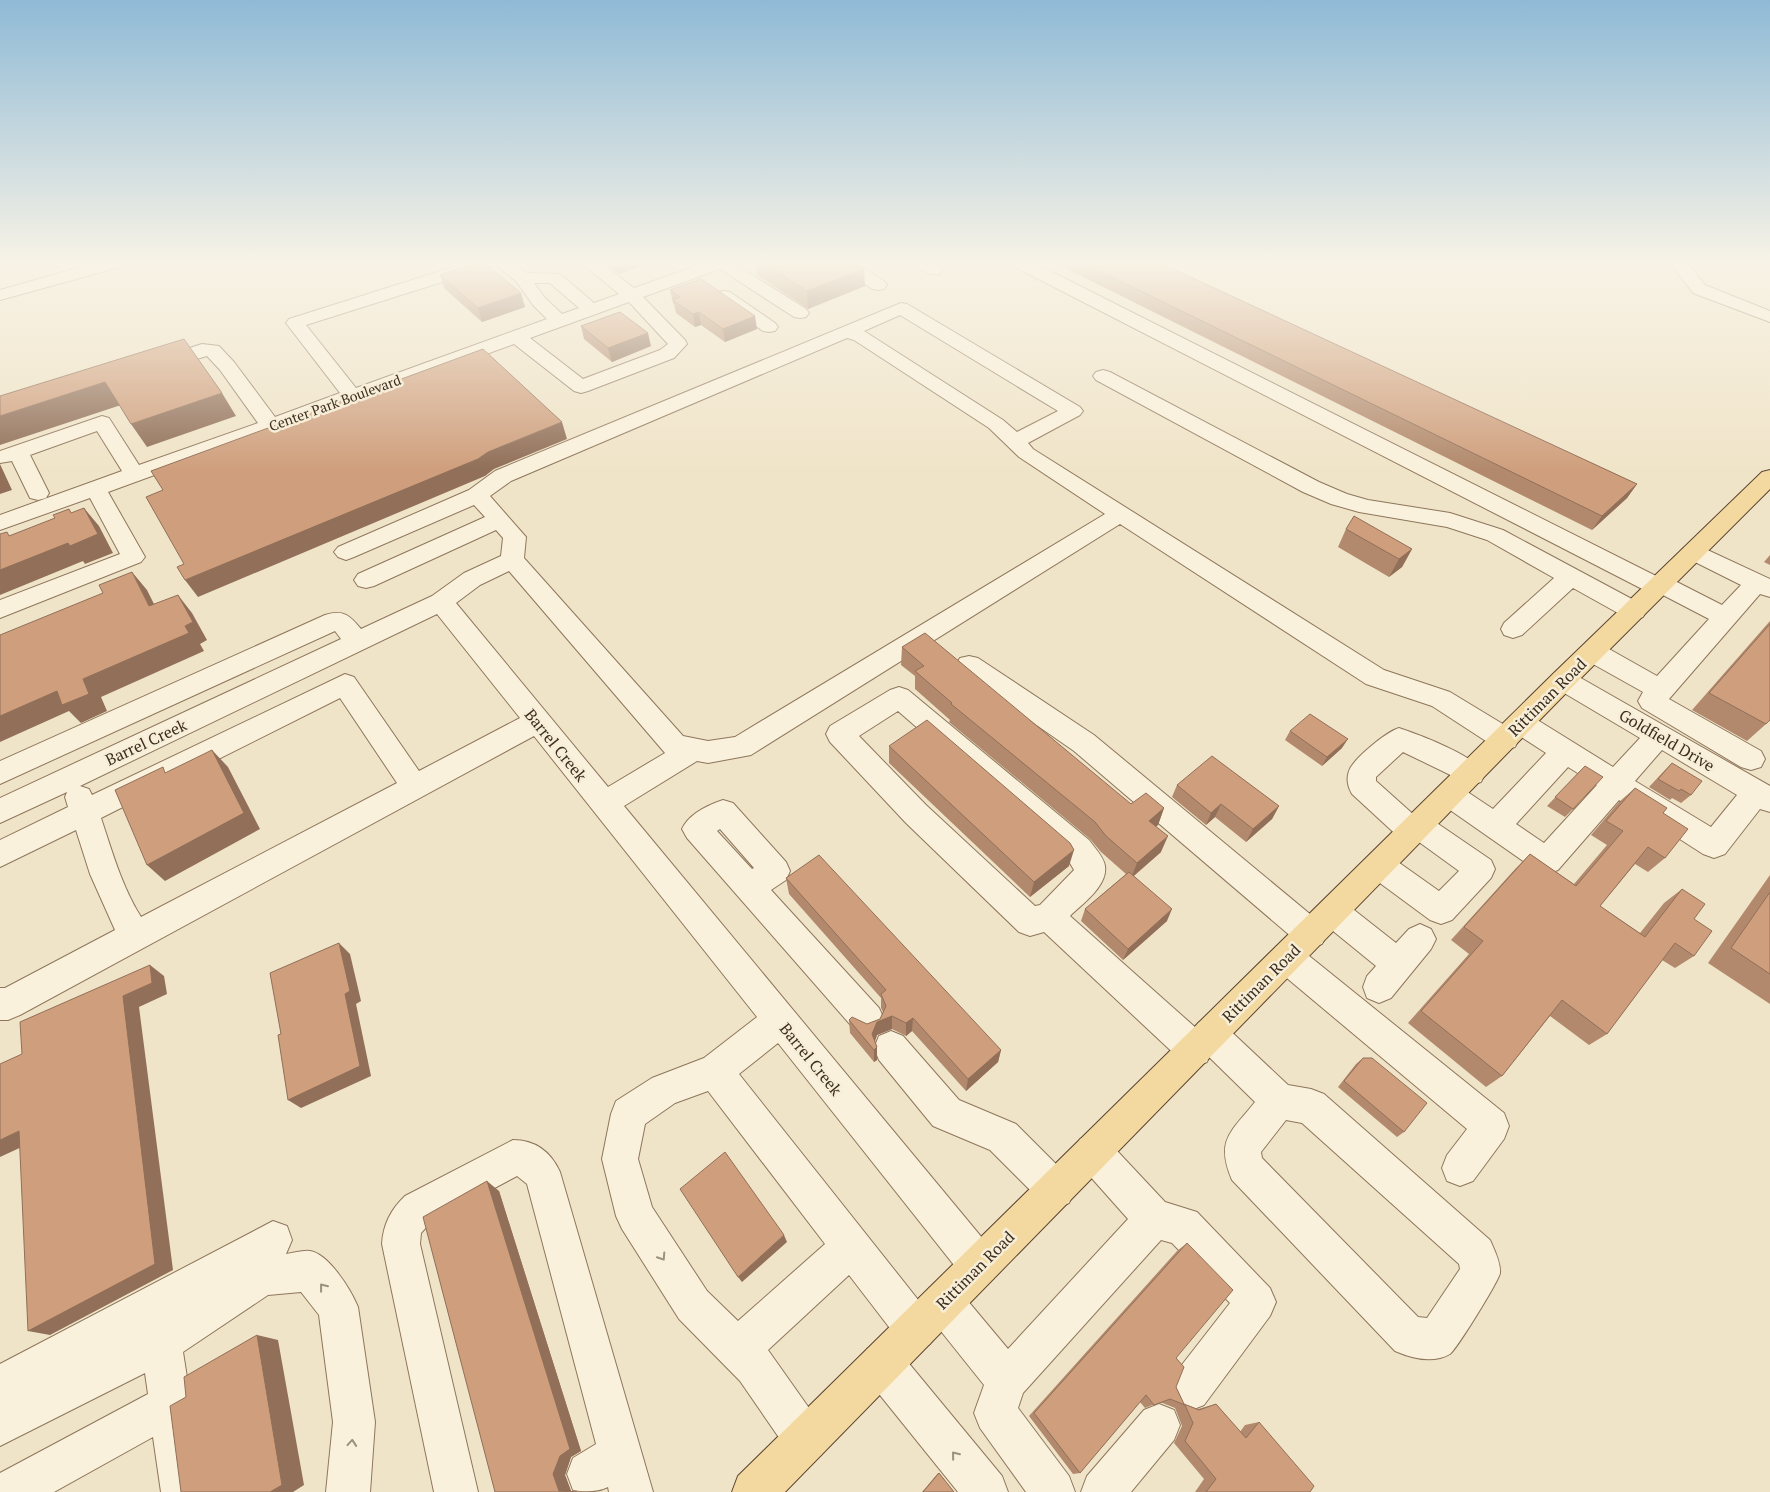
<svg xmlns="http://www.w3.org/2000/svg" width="1770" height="1492" viewBox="0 0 1770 1492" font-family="'PT Serif',serif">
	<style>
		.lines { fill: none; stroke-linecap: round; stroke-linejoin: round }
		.minor-casing { stroke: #8d765c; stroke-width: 2 }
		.major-casing { stroke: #5b4430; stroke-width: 2 }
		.minor { fill: #faf1dc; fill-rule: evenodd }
		.major { fill: #f3d9a0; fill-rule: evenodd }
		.wall { fill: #b2896c }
		.shaded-wall { fill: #916f58 }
		.building { fill: #cf9f7d; stroke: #916f58 }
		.oneway { stroke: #9c907e }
		.labels { text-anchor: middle; stroke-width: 5; stroke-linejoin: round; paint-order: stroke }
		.far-street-label { font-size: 14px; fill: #3d2e20; stroke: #f7eed8 }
		.street-label { font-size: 16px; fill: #3d2e20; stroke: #f7eed8 }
	</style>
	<rect width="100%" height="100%" fill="#f0e4c8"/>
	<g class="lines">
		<defs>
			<path id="minor" d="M102,261h27l-2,4 -127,35v-10z
				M472,261h40l15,12 33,1 34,29 25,-9 -40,-33h19l36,27 76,-27h24l-1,2 73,46 3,4 -3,4 -6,1 -6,-1 -74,-48 -77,28 42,43 2,4 -13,14 -86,33 -7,2 -7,-2 -60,-47 -406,148 37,65 -4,5 -141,56v-18l120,-46 -30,-56 -90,32v-15l122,-44 -25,-40 -67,24 19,38 -3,5 -8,2 -8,-2 -18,-37 -12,2v-12l102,-35 7,2 30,47 119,-42 -38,-53 -13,-14 -48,14 -7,-2 -2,-4 2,-4 50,-16 17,2 15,16 41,55 65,-24 -54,-70 3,-4zM496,265l20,16 17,24 14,14 -191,69 -50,-63zM534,283h16l29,25 -17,6 -17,-16zM629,302l39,42 -8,6 -77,29 -53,-41z
				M833,261h20l31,20 3,4 -3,4 -6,1 -6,-1z
				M911,261h20l11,9 -2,4c-10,2 -23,-4 -29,-13z
				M1009,261h21l628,316 11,1 53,27 19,-20 -56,-28 -4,-5 4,-5 8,-3 8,3 69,32v18l-10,-3 -91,105 92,52 4,8 -4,8 -10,3 -10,-3 -99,-59 -4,-7 5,-9 -59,-33 -4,-7 4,-7 9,-2 9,2 55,31 52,-57 -48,-25 -11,-1 -639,-328z
				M1669,261h17l19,24 65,26v11l-77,-29z
				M724,291l6,1 45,31 3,4 -3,4 -6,1 -6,-1 -45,-31 -3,-4 3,-4z
				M901,303l6,1 173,103 3,4 -3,4 -52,28 5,6 351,221 66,22 61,37 -3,-6 3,-7 10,-3 10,3 82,51 27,-29 -86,-51 -4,-7 4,-7 9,-3 9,3 198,113v26l-10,-3 -35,45 -11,4 -11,-4 -84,-54 -61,70 -11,4 -11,-4 -96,-67 -4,-8 4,-8 10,-4 10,4 33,22 53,-56 -31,-20 4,6 -4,8 -10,3 -10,-3 -63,-41 -66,-22 -246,-160 -369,231 -43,8 -11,-2 -73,45 369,445 6,14 -6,14 -14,6 -14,-6 -187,-236 -39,31 188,237 -4,-9 6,-14 14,-6 14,6 51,61 120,-130 -48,-54 -5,-13 5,-13 13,-5 13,5 59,63 32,10 73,76 6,14 -6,14 -66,89 -15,6 -15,-6 -6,-15 6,-15 56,-72 -58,-60 -11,-3 -138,153 -5,15 51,68 6,16h-49l-46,-64 -6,-15 10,-28 -52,-65 4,10 -6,14 -14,6 -14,-6 -53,-69 -81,75 53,75 7,15 -7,15 -15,7 -15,-7 -51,-74 -61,-62 -57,-90 -6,-13 -14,-57 9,-45 5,-13 36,-23 52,-20 53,-41 -223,-281 -514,279 -12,5h-8v-32h5l110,-58 -25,-56 -14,-44 -76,37v-27l68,-33 -3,-10 2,-5 -67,31v-25l341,-159 -6,-8 -335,153v-23l325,-146c19,-6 25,1 36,14l71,-33 32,-23 37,-17 2,-18 -7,-8 -122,56 -8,2 -8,-2 -4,-6 4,-6 127,-57 -11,-12 -120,52 -8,3 -8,-3 -4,-5 4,-5 131,-57 26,-19zM900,315l158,96 -41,21 -14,-12 -139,-89zM847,338l7,2 135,88 30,29 86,57 -370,223 -27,4 -25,-5 -159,-178 2,-21 -36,-41 21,-15zM509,571l156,182 -57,34 -152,-184 24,-18zM437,614l83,104 -101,53 -65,-94 -9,-3 -253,121 -3,-6 -9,-3zM340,698l57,85 -256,134c-19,-30 -29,-66 -40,-99zM1662,750l75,45 -26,32 -76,-46zM1568,767l29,18 -53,58 -28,-19zM708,1091l117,153 -87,77 -31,-30 -55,-84 -14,-48 7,-35 30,-21z
				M1103,370l7,2 209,110 28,12 21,6 82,13 53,17 140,75 3,6 -3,6 -9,3 -9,-3 -52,-29 -51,47 -9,3 -9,-3 -3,-6 3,-6 50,-45 -67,-38 -40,-13 -88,-15 -28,-8 -28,-12 -207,-112 -3,-4 3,-4z
				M969,656l9,2 116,77 228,189 5,10 -5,10 -11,4 -11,-4 -226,-193 -114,-79 -4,-7 4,-7z
				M899,687l9,3 181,150c5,7 15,17 16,26 3,20 -23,38 -35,50l126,112 2,-5 12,-5 12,5 66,62 23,4 13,5 166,146c4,9 11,23 10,33 -1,8 -44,77 -50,81 -17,10 -39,4 -55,-3l-163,-171c-17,-40 -1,-48 23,-78l-46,-45 -2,5 -12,5 -12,-5 -139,-130 -14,4 -11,-4 -113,-109 -76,-81 -4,-8 4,-8 60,-36zM898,711l169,147 7,12 -34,35 -5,1 -109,-101 -67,-69zM1286,1120l16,3 157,141 1,5 -33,49 -9,-1 -156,-159 -1,-6z
				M1399,728c21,7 77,28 86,46l-4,8 -10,3 -68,-33 -27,25v4l38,34 4,-1 10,3 63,43 4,9 -4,9 -39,42 -11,4 -11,-4 -61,-45 -4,-9 4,-9 11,-4 11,4 48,34 20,-20 -40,-29 -6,2 -10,-3 -51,-47c-4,-7 -6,-15 -3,-23 4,-12 37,-39 50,-43z
				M723,800l10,3 53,59 4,9 -4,9 -15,10 108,118 5,11 -5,11 -12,5 -12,-5 -168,-192 -5,-9c7,-15 26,-24 41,-29zM720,829l34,39 -2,1 -35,-38z
				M1333,898l11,4 52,41 13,-14 11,-5 11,5 5,10 -5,10 -40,49 -12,5 -12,-5 -4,-11 4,-11 9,-10 -54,-44 -5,-10 5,-10z
				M1287,943l11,4 206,166 5,13 -5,13 -31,42 -13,5 -13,-5 -5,-13 5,-13 20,-26 -191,-160 -5,-11 5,-11z
				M891,1031l12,5 56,64 57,24 53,53 6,13 -6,13 -13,6 -13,-6 -53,-53 -57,-24 -54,-66 -5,-12 5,-12z
				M513,1140c22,0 38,12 47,32l93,320h-44l-1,-5c-10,5 -24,5 -35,3l-6,-16 6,-16 23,-14 -69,-260 -10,-8 -86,46 -10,11 -1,11 58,248h-44l-52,-248c1,-19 9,-35 23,-48z
				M273,1221l14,5 5,14 -6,14c8,-1 17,-4 24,-3 19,3 41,39 48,56l17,115 -5,70h-44l7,-70 -14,-107 -18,-23 -33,3 -85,57 22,140h-44l-8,-55 -99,55h-54v-19l148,-79 -3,-21 -145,73v-82z
				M882,1343l15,6 105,127 6,16h-50l-91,-113 -6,-15 6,-15z
				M1159,1404l15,6 6,15 -6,15 -43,52h-50l6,-16 57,-66z"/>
			<path id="major" d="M1770,470v19l-198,198 -787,805h-53l6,-16 816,-803 208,-201z"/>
		</defs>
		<use href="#minor" class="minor-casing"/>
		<use href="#major" class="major-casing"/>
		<use href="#minor" class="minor"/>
		<use href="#major" class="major"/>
	</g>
	<path class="wall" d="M599,261h57l-37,13z
		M755,261h97l13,25 -57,23 -51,-34z
		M1051,261h105l481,223 -10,14 -35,32z
		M440,275l85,32 -43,15 -38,-34z
		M670,290l87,39 -32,13 -24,-17 -6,2 -19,-14 -2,-9 -1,-1z
		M581,326l70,20 -39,16 -28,-23z
		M1346,529l66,20 -10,18 -13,10 -51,-30z
		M1770,555v10l-6,-3z
		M1770,621v99l-4,4 -19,17 -55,-31z
		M902,647l229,157 33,4 -6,17 -2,1 5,26 -27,24 33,45 -44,39 -42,-39 4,-12 41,-35 -25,-22 -11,-13 -141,-117 1,-2 -35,-31v-13l-14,-11z
		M1290,731l52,17 -20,18 -37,-26z
		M889,746l180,120 -39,31 -141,-134z
		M1672,763l19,32 -10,8 -9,-5 -2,2 -21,-13 14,-15z
		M1585,766l-12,43 -8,8 -18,-11z
		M1177,785l102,21 -7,13 -26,23 -31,-25 -9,8 -34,-28z
		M1635,788l28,25 2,45 -17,14 -13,-8 -35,42 40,27 24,-30 18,-14 12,30v37l-19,12 -13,-8 -55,74 -18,11 -39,-29 -48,60 -16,11 -78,-64 61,-69 -18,-14 65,-72 14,-14 44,30 33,-39 -16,-10 28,-33z
		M1770,875v129l-62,-41z
		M786,878l215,172 -3,12 -32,29 -54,-60 -6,5 -14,-7 -15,6 -2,7 2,5v13l-3,2 -24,-29 -1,-13 18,4 13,-5 3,-7 -2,-4v-10l-92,-104z
		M1363,1058l41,74 -7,5 -59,-50 18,-23z
		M499,1191l82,260 -10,6 -6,18 6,16 16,1h-92z
		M1187,1243l-11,115v29l8,17 14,5 18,-5 24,28 5,-7 14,-3 51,70h-115l9,-13 -30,-36 8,-17 -7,-18 -15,-6 -15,6 -5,-6 -60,71 -7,1 -44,-58 148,-165z
		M938,1473h1l15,19h-32z"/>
	<path class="shaded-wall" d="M616,261h40l-37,13z
		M864,269l1,17 -57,23 -1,-18z
		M521,293l4,14 -43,15 -4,-14z
		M699,312l2,13 -6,2 -2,-13z
		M755,316l2,13 -32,13 -2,-13z
		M648,333l3,13 -39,16 -4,-14z
		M105,382l16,23 -121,40v-29z
		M222,393l14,23 -89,31 -16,-23z
		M562,422l5,17 -73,30 -9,7 -287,121 -13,-17 303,-128z
		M0,464l12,26 -12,4z
		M1637,484l-10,14 -35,32 10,-14z
		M84,508l15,18 14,27 -28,11 -2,-3 -83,34v-25z
		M1412,549l-10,18 -13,10 10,-18z
		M132,572l15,18 17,34 -15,-18z
		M178,595l14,18 15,27 -7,4 4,7 -103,46 6,14 -26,12 -12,-12 -69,31v-26l83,-37 102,-53z
		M1348,739l-6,9 -20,18 5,-9z
		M212,750l16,17 32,62 -95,52 -18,-16z
		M1221,804l-6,13 -9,8 5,-12z
		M1279,806l-7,13 -26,23 7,-13z
		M1164,808l-6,17 -15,12 6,-16z
		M1168,836l-7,16 -30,26 6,-15z
		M1074,850l-5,16 -39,31 4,-15z
		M1172,909l-5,12 -44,39 5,-11z
		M339,943l11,11 11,47 -5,3 15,72 -70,32 -13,-8 57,-106z
		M150,965l14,11 3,18 -28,13 34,263 -123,65 -22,-4 95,-335z
		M892,1016v13l-15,6 -5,12v-13l5,-12z
		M913,1018l-1,13 -6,5v-13z
		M877,1047v13l-3,2v-12z
		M1001,1050l-3,12 -32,29 2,-12z
		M19,1131l20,8 -39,18v-17z
		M487,1181l12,10 82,260 -10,6 -6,18 6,16h-12l-6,-17z
		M784,1235l3,7 -45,40 -4,-5z
		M257,1335l21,5 26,145 -11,7h-23z"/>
	<path class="building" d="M481,261h1l39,32 -43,15 -38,-33z
		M760,261h92l12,8 -57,22z
		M1079,261h77l481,223 -35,32z
		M701,279l54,37 -32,13 -24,-17 -6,2 -20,-14 7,-3 -10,-7z
		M620,312l28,21 -40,15 -27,-22z
		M184,339l38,54 -91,31 -26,-42 -105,34v-20z
		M483,349l79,73 -74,30 -10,7 -293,121 -8,-13 7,-3 -38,-67 17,-7 -12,-19z
		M84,508l14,26 -28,12 -2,-3 -68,27v-36l7,-2 2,4 46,-18 -2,-3 16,-6 2,4z
		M1354,516l58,33 -13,10 -53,-30z
		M132,572l17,34 29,-11 15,27 -8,4 4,7 -106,46 6,15 -27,11 -5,-14 -57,25v-81l103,-42 -4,-8z
		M1770,624v96l-4,4 -57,-31z
		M925,633l206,171 15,-11 18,15 -15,13 19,15 -31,27 -31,-27 -11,-14 -144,-118 1,-1 -37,-32 9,-5 -22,-19z
		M1310,714l38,25 -21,18 -37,-26z
		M927,720l143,123 4,7 -40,32 -145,-136z
		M212,750l32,63 -97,52 -32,-75 48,-23 2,6z
		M1212,756l67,50 -26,23 -32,-25 -10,9 -34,-28z
		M1672,763l30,18 -11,14 -10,-6 -2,2 -21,-12z
		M1585,766l18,11 -30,32 -18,-12z
		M1635,788l32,20 -4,5 25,16 -23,29 -17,-11 -48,59 45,31 37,-48 23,15 -11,15 18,12 -18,25 -19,-13 -68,91 -45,-34 -60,76 -81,-65 62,-70 -19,-14 66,-73 46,32 47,-55 -17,-10z
		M819,855l182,195 -33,29 -55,-61 -7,5 -14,-7 -15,6 -5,12 5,13 -3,3 -25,-30 3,-3 15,7 13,-5 6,-13 -5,-12 5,-4 -100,-112z
		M1129,872l43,37 -44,40 -43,-40z
		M1770,892v82l-39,-26z
		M339,943l11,48 -5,3 15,72 -72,34 -10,-65 3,-1 -11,-61z
		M150,965l2,18 -29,13 32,268 -127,67 -9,-200 -19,9v-76l22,-10 -2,-32z
		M1363,1058h9l55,45 -23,29 -60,-51z
		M725,1152l59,83 -46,42 -58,-88z
		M487,1181l83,268 -10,7 -7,18 6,17 18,1h-82l-72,-275z
		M1187,1243l46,47 -57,68 8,9 -8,20 8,17 15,6 17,-6 30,34 13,-16 55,64 -4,6h-104l10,-13 -31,-38 8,-18 -8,-18 -15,-6 -16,6 -8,-10 -66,78 -46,-60z
		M257,1335l25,150 -12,7h-89l-11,-86 16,-9 -2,-20z
		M939,1473l15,19h-31z"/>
	<defs><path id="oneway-chevron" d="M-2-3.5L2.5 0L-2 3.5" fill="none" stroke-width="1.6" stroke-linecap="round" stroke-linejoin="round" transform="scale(1.25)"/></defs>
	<g class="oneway">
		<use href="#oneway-chevron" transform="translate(662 1257) rotate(57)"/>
		<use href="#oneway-chevron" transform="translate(323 1287) rotate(-128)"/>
		<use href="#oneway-chevron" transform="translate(352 1443) rotate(-85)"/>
		<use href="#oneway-chevron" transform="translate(955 1455) rotate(-129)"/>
	</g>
	<linearGradient id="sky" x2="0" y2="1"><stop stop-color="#8fbad6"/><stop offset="0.56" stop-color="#f8f3e6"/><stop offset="1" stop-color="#f8f3e6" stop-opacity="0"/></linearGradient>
	<rect width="1770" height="470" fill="url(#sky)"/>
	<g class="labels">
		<g class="far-street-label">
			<text transform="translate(335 403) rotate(-20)" y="5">Center Park Boulevard</text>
		</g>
		<g class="street-label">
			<text transform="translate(1547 697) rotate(-45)" y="6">Rittiman Road</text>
			<text transform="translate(1667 740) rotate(30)" y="6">Goldfield Drive</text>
			<text transform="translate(146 742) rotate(-25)" y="6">Barrel Creek</text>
			<text transform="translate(556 745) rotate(51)" y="6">Barrel Creek</text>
			<text transform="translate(1261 983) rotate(-45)" y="6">Rittiman Road</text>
			<text transform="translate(811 1059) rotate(51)" y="6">Barrel Creek</text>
			<text transform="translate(975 1270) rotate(-45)" y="6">Rittiman Road</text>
		</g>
	</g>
</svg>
